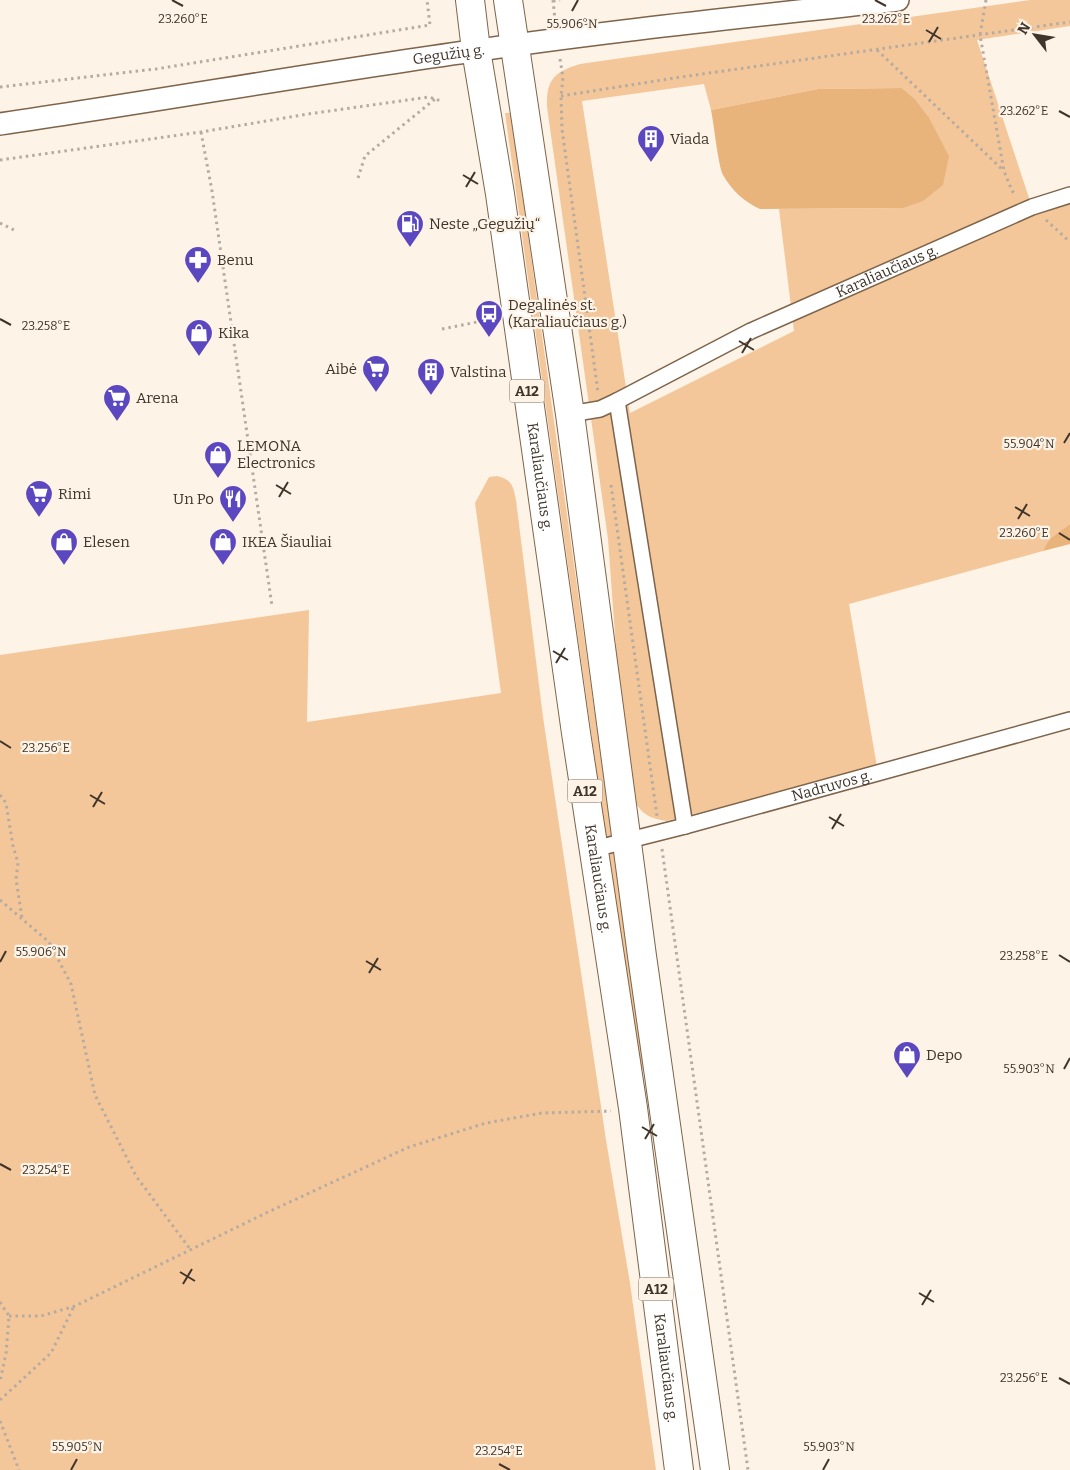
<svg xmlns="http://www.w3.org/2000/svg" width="1070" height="1470" viewBox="0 0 1070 1470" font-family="Bitter,serif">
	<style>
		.green { fill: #f4c79a; fill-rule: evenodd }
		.forest { fill: #e9b37c }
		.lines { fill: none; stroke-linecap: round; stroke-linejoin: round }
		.street-casing { stroke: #7d644b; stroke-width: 18 }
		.secondary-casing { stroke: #7d644b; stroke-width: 24 }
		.highway-casing { stroke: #7d644b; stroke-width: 30 }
		.path { stroke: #b6aba0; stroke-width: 3; stroke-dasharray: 2.5 4; stroke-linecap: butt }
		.street { stroke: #fff; stroke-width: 15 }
		.secondary { stroke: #fff; stroke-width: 21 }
		.highway { stroke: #fff; stroke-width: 28 }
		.ticks { fill: none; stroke: #40352a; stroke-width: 2 }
		.labels { text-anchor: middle; stroke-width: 4.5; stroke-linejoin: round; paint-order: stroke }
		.shield { fill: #fef3e7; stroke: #796e63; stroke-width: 1 }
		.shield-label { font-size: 14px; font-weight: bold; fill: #40352a }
		.street-label { font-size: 15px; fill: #40352a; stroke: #fef3e7 }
		.poi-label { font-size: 15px; fill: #40352a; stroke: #fef3e7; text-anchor: start }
		.ticks-label { font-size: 12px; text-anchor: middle; fill: #40352a; stroke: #fef3e7; stroke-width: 4.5; stroke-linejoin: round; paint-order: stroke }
	</style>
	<rect width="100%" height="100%" fill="#fef3e7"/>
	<path class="green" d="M1030,0h40v26l-93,14 55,167 38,-12v329c-11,8 -23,14 -27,27l-194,53 28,163 -210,54c-20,-3 -27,-8 -36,-27l-11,-90 -12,-165 -61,-432c-1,-27 7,-35 33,-43zM704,84l7,26 107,-21 84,-1 13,11 13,17 -25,92 -124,1 15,122 -164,82 -48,-312z
		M505,113h6l133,953 -1,3 -2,2 -3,-2z
		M497,476c15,4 16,9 19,24l27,217 63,423 24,143 26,187h-656v-815l309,-45 -2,112 194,-29 -26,-190 14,-26z"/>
	<path class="forest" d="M902,88l13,11 13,17 21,40 -6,29 -20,16 -20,7 -143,1c-15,-7 -28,-18 -37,-34 -5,-10 -9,-51 -12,-65l107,-21z
		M1070,524v20l-27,7c4,-13 16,-19 27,-27z"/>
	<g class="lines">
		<defs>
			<g id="street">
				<path d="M617,401l68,425"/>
				<path id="s1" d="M570,414l30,-5 17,-8 134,-70 281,-124 38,-12"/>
				<path id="s2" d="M594,849l91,-23 385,-106"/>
			</g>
			<g id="secondary">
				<path id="s3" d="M0,124c158,-23 315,-51 473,-73 141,-21 283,-35 425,-51"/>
			</g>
			<g id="highway">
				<path id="s4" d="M470,0l6,50 24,144 76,539 57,375 46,362"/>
				<path d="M508,0l62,414 72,542 73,514"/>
			</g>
		</defs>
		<use href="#street" class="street-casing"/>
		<use href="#secondary" class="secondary-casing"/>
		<use href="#highway" class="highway-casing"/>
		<path class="path" d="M553,0l2,20
			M986,0l-6,35 24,136 8,20 5,4
			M553,1l7,-1
			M877,50l127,121
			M560,59l3,19 -2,18 1,33 36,263
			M0,87l156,-18 274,-44 -3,-25
			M561,96l120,-19 389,-55
			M201,132l11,59 60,415
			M0,160l201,-28 107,-18 121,-17 12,4
			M358,178l7,-22 70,-57
			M1046,220l24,22
			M0,223l14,7
			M442,329l45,-9
			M611,485l46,331
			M0,795l6,8 7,43 5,17 -2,16 6,39
			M662,849l86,621
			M0,900l49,42 22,42 24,111 41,81 54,73
			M0,1302l9,14 -3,38 -6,27
			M9,1316h32l34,-10 191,-93 143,-66 77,-24 56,-10 69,-2
			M0,1400l51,-47 23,-47
			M0,1421l19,49"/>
		<use href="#street" class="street"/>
		<use href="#secondary" class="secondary"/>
		<use href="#highway" class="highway"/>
	</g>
	<path class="ticks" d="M172,0l11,6M875,0l11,6M572,11l6,-11M926,30l15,9M929,42l9,-15M1059,111l11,6M463,175l15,9M466,187l9,-15M0,319l11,6M739,341l15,9M742,353l9,-15M1064,443l6,-10M276,485l15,9M279,497l9,-15M1015,507l15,9M1018,519l9,-15M1059,533l11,7M553,651l15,9M556,663l9,-15M0,741l11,7M90,795l15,9M93,807l9,-15M829,817l15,9M832,829l9,-15M1059,955l11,7M366,961l15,9M0,962l6,-11M369,973l9,-15M1064,1069l6,-11M642,1127l15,9M645,1139l9,-15M0,1164l11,6M180,1272l15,9M183,1284l9,-15M919,1293l15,9M922,1305l9,-15M1059,1378l11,6M499,1464l11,6M71,1470l6,-11M823,1470l6,-11"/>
	<defs>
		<symbol id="building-pin" viewBox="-11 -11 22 30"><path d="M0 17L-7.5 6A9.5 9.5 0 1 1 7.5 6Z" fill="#5b47bf" stroke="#fef3e7"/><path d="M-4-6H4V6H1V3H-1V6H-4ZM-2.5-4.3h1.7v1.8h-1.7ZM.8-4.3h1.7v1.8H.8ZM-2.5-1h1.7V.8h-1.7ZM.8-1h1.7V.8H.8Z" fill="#fff"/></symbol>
		<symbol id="fuel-pin" viewBox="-11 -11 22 30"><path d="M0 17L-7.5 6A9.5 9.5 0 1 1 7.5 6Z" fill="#5b47bf" stroke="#fef3e7"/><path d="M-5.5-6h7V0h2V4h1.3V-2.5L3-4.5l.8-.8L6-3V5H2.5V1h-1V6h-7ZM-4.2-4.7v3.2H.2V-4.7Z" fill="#fff"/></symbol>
		<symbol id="pharmacy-pin" viewBox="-11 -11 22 30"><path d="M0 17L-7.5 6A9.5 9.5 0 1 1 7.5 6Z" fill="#5b47bf" stroke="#fef3e7"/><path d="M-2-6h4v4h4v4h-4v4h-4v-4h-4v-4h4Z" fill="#fff"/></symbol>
		<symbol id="bus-pin" viewBox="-11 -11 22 30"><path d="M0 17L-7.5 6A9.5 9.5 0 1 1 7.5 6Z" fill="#5b47bf" stroke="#fef3e7"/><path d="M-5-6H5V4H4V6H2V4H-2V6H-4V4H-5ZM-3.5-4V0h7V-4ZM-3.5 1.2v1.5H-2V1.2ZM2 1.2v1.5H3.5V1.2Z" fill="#fff"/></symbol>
		<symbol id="shop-pin" viewBox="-11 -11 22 30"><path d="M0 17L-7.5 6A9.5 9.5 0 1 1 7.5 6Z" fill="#5b47bf" stroke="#fef3e7"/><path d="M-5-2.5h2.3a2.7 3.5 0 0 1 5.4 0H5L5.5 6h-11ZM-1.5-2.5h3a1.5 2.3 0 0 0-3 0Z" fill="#fff"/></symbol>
		<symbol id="supermarket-pin" viewBox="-11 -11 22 30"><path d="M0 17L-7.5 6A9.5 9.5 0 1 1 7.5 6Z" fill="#5b47bf" stroke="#fef3e7"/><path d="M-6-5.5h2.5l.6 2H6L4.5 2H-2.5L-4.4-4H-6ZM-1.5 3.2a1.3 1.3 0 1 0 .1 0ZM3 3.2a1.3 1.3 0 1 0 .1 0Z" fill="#fff"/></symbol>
		<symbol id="restaurant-pin" viewBox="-11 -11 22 30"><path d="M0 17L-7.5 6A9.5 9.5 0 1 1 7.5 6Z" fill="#5b47bf" stroke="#fef3e7"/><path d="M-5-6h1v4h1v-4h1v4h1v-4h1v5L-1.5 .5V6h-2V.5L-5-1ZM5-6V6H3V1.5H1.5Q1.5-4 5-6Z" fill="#fff"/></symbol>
	</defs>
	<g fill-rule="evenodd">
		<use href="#building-pin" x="635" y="123" width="32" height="43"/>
		<use href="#fuel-pin" x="394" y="208" width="32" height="43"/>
		<use href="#pharmacy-pin" x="182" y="244" width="32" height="43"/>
		<use href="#bus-pin" x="473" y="298" width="32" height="43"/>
		<use href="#shop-pin" x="183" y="317" width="32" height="43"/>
		<use href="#supermarket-pin" x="360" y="353" width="32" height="43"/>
		<use href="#building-pin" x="415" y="356" width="32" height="43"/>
		<use href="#supermarket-pin" x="101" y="382" width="32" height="43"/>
		<use href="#shop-pin" x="202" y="439" width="32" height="43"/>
		<use href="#supermarket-pin" x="23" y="478" width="32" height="43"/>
		<use href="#restaurant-pin" x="217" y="483" width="32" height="43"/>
		<use href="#shop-pin" x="48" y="526" width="32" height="43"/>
		<use href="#shop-pin" x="207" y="526" width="32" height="43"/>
		<use href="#shop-pin" x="891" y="1039" width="32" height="43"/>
	</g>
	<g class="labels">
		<g class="shield">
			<rect x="509.5" y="379.5" width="35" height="23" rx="4"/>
			<rect x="567.5" y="779.5" width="35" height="23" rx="4"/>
			<rect x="638.5" y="1277.5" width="35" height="23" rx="4"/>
		</g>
		<g class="shield-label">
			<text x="527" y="396">A12</text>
			<text x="585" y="796">A12</text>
			<text x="656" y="1294">A12</text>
		</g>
		<g class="street-label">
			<text dy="5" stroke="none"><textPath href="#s3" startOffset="454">Gegužių g.</textPath></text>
			<text dy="5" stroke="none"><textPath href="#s1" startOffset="349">Karaliaučiaus g.</textPath></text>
			<text dy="5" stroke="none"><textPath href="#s4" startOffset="482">Karaliaučiaus g.</textPath></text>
			<text dy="5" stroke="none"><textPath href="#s2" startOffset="246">Nadruvos g.</textPath></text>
			<text dy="5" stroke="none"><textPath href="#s4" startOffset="888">Karaliaučiaus g.</textPath></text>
			<text dy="5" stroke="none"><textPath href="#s4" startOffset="1382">Karaliaučiaus g.</textPath></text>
		</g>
		<g class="poi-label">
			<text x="670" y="144">Viada</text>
			<text x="429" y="229">Neste „Gegužių“</text>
			<text x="217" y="265">Benu</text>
			<text x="508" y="310">Degalinės st.<tspan x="508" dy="17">(Karaliaučiaus g.)</tspan></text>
			<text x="218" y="338">Kika</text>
			<text x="357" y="374" text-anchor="end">Aibė</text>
			<text x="450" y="377">Valstina</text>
			<text x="136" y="403">Arena</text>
			<text x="237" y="451">LEMONA<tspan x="237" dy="17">Electronics</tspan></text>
			<text x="58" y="499">Rimi</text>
			<text x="214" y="504" text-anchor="end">Un Po</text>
			<text x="83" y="547">Elesen</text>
			<text x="242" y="547">IKEA Šiauliai</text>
			<text x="926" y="1060">Depo</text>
		</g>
	</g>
	<g class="ticks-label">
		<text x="183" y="23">23.260°E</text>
		<text x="886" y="23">23.262°E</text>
		<text x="572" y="28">55.906°N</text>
		<text x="1024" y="115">23.262°E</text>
		<text x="46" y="330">23.258°E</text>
		<text x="1029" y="448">55.904°N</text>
		<text x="1024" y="537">23.260°E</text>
		<text x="46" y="752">23.256°E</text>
		<text x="41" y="956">55.906°N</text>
		<text x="1024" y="960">23.258°E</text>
		<text x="1029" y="1073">55.903°N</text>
		<text x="46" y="1174">23.254°E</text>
		<text x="1024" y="1382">23.256°E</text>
		<text x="77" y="1451">55.905°N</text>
		<text x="829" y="1451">55.903°N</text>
		<text x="499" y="1455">23.254°E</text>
	</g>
	<g transform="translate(1035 35) rotate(301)" stroke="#fef3e7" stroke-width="4" paint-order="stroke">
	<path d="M0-4L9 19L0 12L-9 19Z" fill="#40352a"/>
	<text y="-8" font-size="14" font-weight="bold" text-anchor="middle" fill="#40352a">N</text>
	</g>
</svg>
